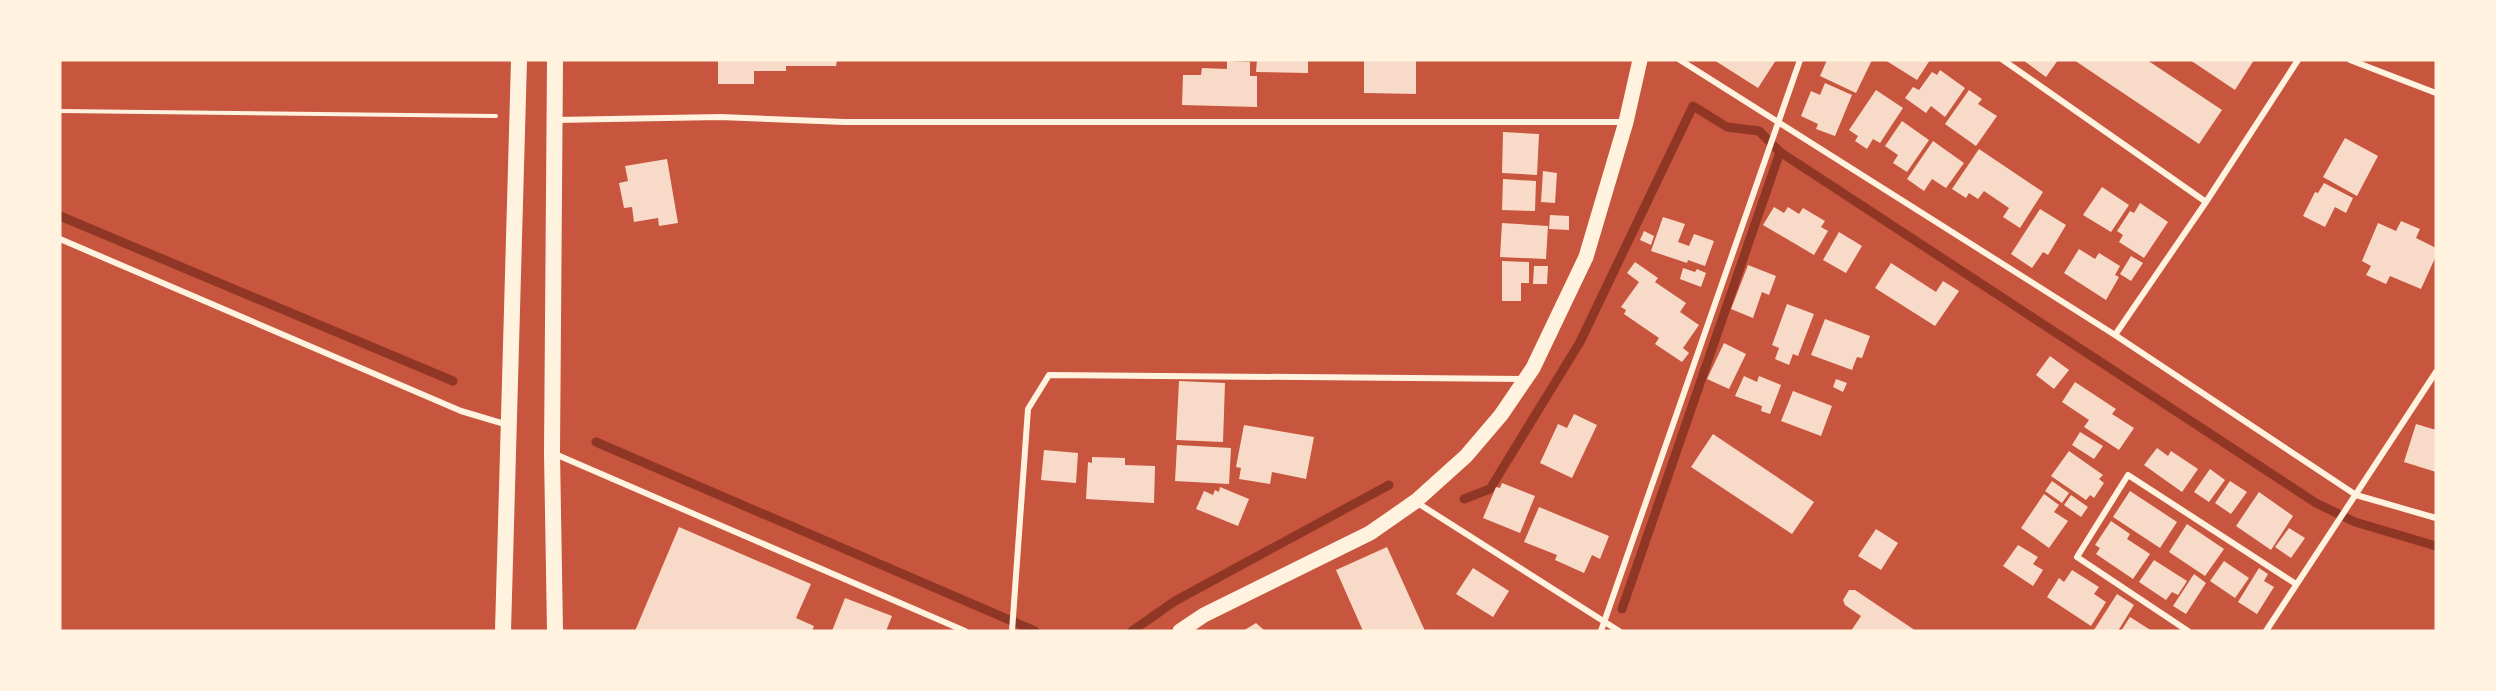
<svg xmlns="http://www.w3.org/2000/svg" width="2496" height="691" viewBox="0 0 2496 691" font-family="Lato,sans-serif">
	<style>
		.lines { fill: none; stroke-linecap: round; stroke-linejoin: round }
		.stream { stroke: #8f3625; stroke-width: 9 }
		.building { fill: #f7dbc8 }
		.path { stroke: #fff3e0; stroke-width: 4 }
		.minor { stroke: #fff3e0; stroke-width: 6 }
		.primary { stroke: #fff3e0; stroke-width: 15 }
		.trunk { stroke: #fff3e0; stroke-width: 16 }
	</style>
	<rect width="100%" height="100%" fill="#c8553d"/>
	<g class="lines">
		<path class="stream" d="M60,216l393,165
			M596,442l439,189
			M1464,499l26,-10 90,-147 113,-236 34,21 32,4 21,21 536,351 39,19 81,24
			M1622,609l158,-457
			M1132,631l43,-30 214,-116"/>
	</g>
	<path class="building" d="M718,60h119l-1,6h-50v5h-32v13h-36z
		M1257,60h51v13l-52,-1z
		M1364,60h52v34l-52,-1z
		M1714,60h62l-18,28z
		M1827,60h45l-16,33 -36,-17z
		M1885,60h45l-13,20z
		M2023,60h35l-12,17z
		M2074,60h73l75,50 -23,34z
		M2190,60h64l-19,30z
		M1227,61l23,1v14h7v31l-75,-2 1,-30h18l1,-7 25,1z
		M1940,70l25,18 -20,29 -14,-11 -5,7 -21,-15 8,-11 6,3 13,-18 5,3z
		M1825,83l27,12 -17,41 -19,-7 2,-5 -17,-8 10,-25 9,4z
		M1876,90l27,18 -23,35 -7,-4 -6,10 -12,-8 3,-5 -9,-6z
		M1969,90l13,9 -4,5 19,12 -21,30 -31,-22z
		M1902,121l27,19 -22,32 -14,-9 5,-8 -13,-9z
		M1503,132l36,2 -2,41 -35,-2z
		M2345,138l33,18 -21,40 -34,-19z
		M1933,141l31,22 -18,25 -14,-9 -8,12 -17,-12z
		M1979,149l64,43 -23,36 -17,-11 6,-9 -25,-17 -6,8 -9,-6 -3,5 -14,-9z
		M667,159l11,64 -19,3 -1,-8 -24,4 -2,-15 -8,1 -5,-25 9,-2 -3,-15z
		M1543,171l14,2 -2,30 -14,-1z
		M1503,179l33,2 -1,30 -33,-1z
		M2324,183l29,15 -7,15 -11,-6 -10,20 -22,-11 12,-24 3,1z
		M2102,187l27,18 -18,27 -28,-17z
		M2140,203l28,19 -24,36 -25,-16 4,-7 -6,-4 13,-20 4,2z
		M1774,207l10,6 4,-6 11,7 4,-6 22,13 -4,6 7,4 -14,24 -51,-30z
		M2040,209l26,16 -18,30 -5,-3 -11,16 -21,-14z
		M1550,215l19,1v14l-20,-1z
		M1663,217l22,7 -7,18 11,4 5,-12 20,7 -9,25 -17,-6 -1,3 -36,-12z
		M2401,221l19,8 -4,9 20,10v8l-15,33 -31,-13 -4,8 -20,-9 5,-9 -9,-5 16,-38 18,8z
		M1502,223l46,3 -2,33 -46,-2z
		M1644,231l10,5 -3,9 -11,-5z
		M1839,232l23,14 -16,27 -23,-13z
		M2079,249l16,10 4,-6 21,13 -5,9 4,2 -13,23 -42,-27z
		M2131,256l12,7 -12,18 -11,-7z
		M1502,261l27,1v21h-8v18h-19z
		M1635,262l23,16 -3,4 31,21 -6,9 19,13 -16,23 6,5 -7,9 -27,-18 4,-6 -35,-24 2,-4 -5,-3 18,-25 -12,-9z
		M1891,263l45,29 7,-11 16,10 -24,35 -60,-38z
		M1748,265l28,11 -7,19 -7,-3 -9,26 -22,-9z
		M1534,266h14l-1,18h-14z
		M1683,268l12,4 2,-3 9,4 -5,14 -21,-8z
		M1787,304l27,10 -16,42 -5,-2 -4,11 -14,-6 4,-11 -7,-3z
		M1825,319l45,17 -8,22 -5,-1 -5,13 -41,-15z
		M1724,343l22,11 -17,35 -22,-10z
		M2050,356l19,14 -15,19 -18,-14z
		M1744,376l13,6 2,-6 22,9 -11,29 -9,-3 1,-5 -27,-10z
		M1836,379l11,4 -4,9 -10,-5z
		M1179,381l46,2 -2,59 -47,-2z
		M2075,382l41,27 -4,5 22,14 -15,22 -35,-23 5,-7 -27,-18z
		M1793,391l39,15 -11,30 -40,-15z
		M1574,414l23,11 -25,53 -32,-15 18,-39 9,4z
		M2416,424l20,6v42l-32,-10z
		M1244,425l70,12 -8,42 -34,-7 -2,12 -31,-5 2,-11 -5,-1z
		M2080,432l23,14 -9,13 -22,-14z
		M1713,434l101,68 -22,32 -101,-67z
		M1177,445l54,3 -2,36 -54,-3z
		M2157,448l11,8 3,-5 27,18 -16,23 -38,-27z
		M1044,450l34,3 -2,30 -35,-3z
		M2069,451l34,24 -4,4 5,4 -10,15 -4,-3 -4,5 -35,-24z
		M1092,457l33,1v7l30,1 -1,37 -68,-4 2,-37 4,1z
		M2210,469l15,11 -16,22 -15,-10z
		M2052,481l17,12 -7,10 -17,-12z
		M2230,481l17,11 -16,22 -16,-11z
		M1502,483l33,13 -15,37 -37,-15 13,-31 4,1z
		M1220,487l29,12 -11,27 -42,-17 8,-18 9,4 2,-5 4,2z
		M2130,491l47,31 -17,26 -47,-31z
		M2259,492l34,24 -22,34 -35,-24z
		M2044,494l15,11 -5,7 14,9 -19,27 -28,-20z
		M2071,495l17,12 -7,10 -17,-12z
		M1539,507l70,29 -9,23 -8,-4 -8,18 -29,-13 2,-5 -33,-13z
		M2111,521l19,13 -3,5 23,15 -17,25 -37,-25 4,-6 -5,-3z
		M2187,524l37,25 -19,27 -36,-24z
		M679,527l132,57 -15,34 18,8 -2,5h-177z
		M2289,528l16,10 -14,20 -16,-11z
		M1876,529l22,14 -17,27 -23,-14z
		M2018,545l20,12 -5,7 10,6 -10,16 -30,-20z
		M1387,547l38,84h-62l-27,-61z
		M2154,560l33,21 -9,14 -6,-3 -6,8 -27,-18z
		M2224,561l25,17 -14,20 -25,-17z
		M1473,568l36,23 -16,26 -37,-23z
		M2259,568l9,6 -4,7 10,6 -17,27 -19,-12z
		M2072,570l27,17 -5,7 12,8 -15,24 -44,-29 12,-19 5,4z
		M2194,574l12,9 -20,31 -13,-8z
		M1849,590h6l61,41h-65l10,-15 -16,-11 -2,-5z
		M2117,594l17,11 -16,26h-22l-2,-1z
		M845,598l47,18 -6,15h-54z
		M2130,617l22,14h-31z
		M1256,623l9,8h-22z"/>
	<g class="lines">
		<path class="path" d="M60,111l436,5"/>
		<path class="minor" d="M1680,60l435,275 241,160 80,23
			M2003,60l203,142
			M2350,60l86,33
			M555,120l165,-3 124,5h781
			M60,239l401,172 47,14
			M2115,335l91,-133 92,-142
			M555,454l410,177
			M1416,502l203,129
			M1012,631l16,-222 21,-34 475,4
			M1601,631l199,-571
			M2188,631l-111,-74 51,-82 168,109
			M2266,631l170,-259"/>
		<path class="primary" d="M1180,631l24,-16 166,-82 46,-32 50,-45 35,-41 32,-47 53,-111 40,-135 14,-62"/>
		<path class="trunk" d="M555,60l-3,393 3,178
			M503,631l16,-571"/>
	</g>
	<rect width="2496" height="691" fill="none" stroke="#fff3e0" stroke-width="123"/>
</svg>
